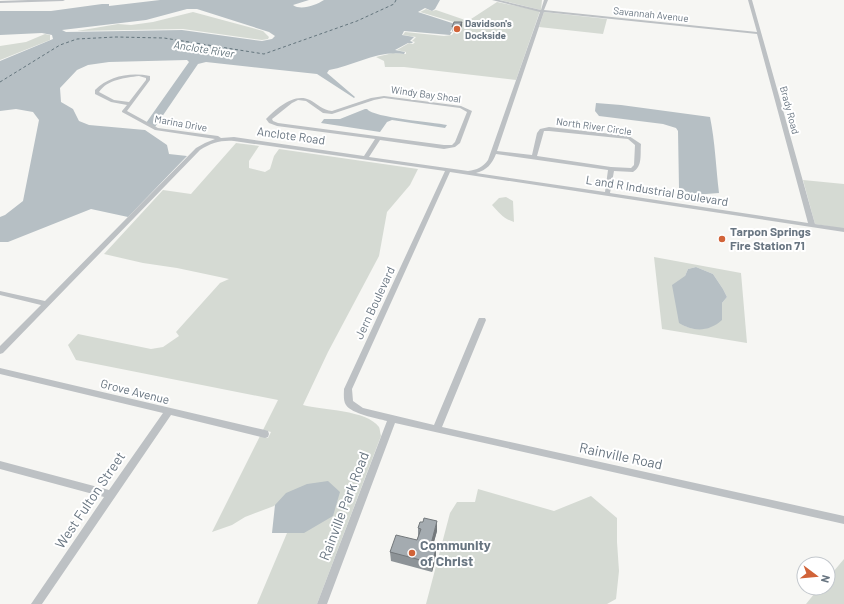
<svg xmlns="http://www.w3.org/2000/svg" width="844" height="604" viewBox="0 0 844 604" font-family="Barlow,sans-serif">
	<style>
		.green { fill: #d5dad3; fill-rule: evenodd }
		.water { fill: #b6bfc4; fill-rule: evenodd }
		.lines { fill: none; stroke-linecap: round; stroke-linejoin: round }
		.ferry { stroke: #64757d; stroke-width: 1; stroke-dasharray: 3 2.5; stroke-linecap: butt }
		.minor { fill: #bdc1c4; fill-rule: evenodd }
		.wall { fill: #8d9397 }
		.shaded-wall { fill: #73787b }
		.building { fill: #a4abb0; stroke: #73787b }
		.poi-dot { fill: #d16338; stroke: #fff; stroke-width: 1.5 }
		.labels { text-anchor: middle; stroke-width: 4; stroke-linejoin: round; paint-order: stroke }
		.far-street-label { font-size: 10px; fill: #687581; stroke: #fff }
		.far-poi-label { font-size: 10px; font-weight: bold; fill: #687581; stroke: #fff; text-anchor: start }
		.far-water-label { font-size: 11px; font-style: italic; fill: #64757d; stroke: #fff }
		.street-label { font-size: 12px; fill: #687581; stroke: #fff }
		.poi-label { font-size: 12px; font-weight: bold; fill: #687581; stroke: #fff; text-anchor: start }
		.near-street-label { font-size: 14px; fill: #687581; stroke: #fff }
		.near-poi-label { font-size: 14px; font-weight: bold; fill: #687581; stroke: #fff; text-anchor: start }
	</style>
	<rect width="100%" height="100%" fill="#f6f6f3"/>
	<path class="green" d="M500,0h42l-1,10z
		M497,2l43,9 -24,69 -112,-13h-19l-1,-6 -8,-4 17,-4 13,1v-2l-9,-2 12,-7 4,1 2,-2 -3,-1 4,-4 -13,-2 2,-3 39,4 8,-1 2,-3h-2l5,-9 -37,-11 6,-3 6,2 4,-1 32,11z
		M193,12l70,19 6,6 -1,2 -6,1 -79,-11 -106,2 41,-7 13,1 22,-3z
		M544,12l63,7 -4,15 -64,-7z
		M45,34l5,1v5l-50,20v-14l26,-4z
		M236,143l23,3 -10,15v7l16,4 5,-3 4,-13 5,-7 139,20 -8,16 -23,27 -8,44 -51,96 -25,53c19,5 64,5 76,22 1,2 1,6 2,9l-64,168h-60l30,-71h17l-29,-28 -1,1 -29,11 -13,8 -20,7 48,-96 8,2 3,-6 -8,-2 15,-30 -202,-40 -8,-15 10,-11 73,15 12,-2 16,-11 -3,-4 44,-49 9,-4 -52,-11 -34,-5 -39,-9 59,-64 28,4z
		M803,180l41,4v45l-29,-5z
		M506,197l7,4 1,21c-10,-3 -15,-9 -22,-17l7,-7z
		M654,257l87,16 6,70 -85,-14zM696,267l17,7 10,15 4,8 -5,6v16c-10,10 -26,13 -39,6l2,-49 3,-7z
		M478,489l76,22 37,-15 26,22v24l2,29 -3,28 -9,5h-181l24,-91 7,-11h18z
		M844,559v45h-38l13,-16h9v-10z"/>
	<path class="water" d="M160,0h149l-16,5c8,6 23,0 31,-5h116l-5,9 -3,2 -7,-3 -7,4 37,12 -5,8h2l-2,3 -46,-4 -2,4 12,2 -4,4 3,1 -1,1h-4l-13,7 10,2 -1,2c-26,-4 -50,12 -75,16l-2,3 28,24 -1,1 -37,-24 -111,-12 -8,2 -43,63 -9,-4 43,-61 -2,-2 -78,2 -21,3 -11,5 -17,18 1,14 12,7 6,12 10,4 56,5 22,15 2,9 18,2 -59,61 -37,-8 -83,33h-8v-25l5,-2 18,-14 16,-81 -6,-8 -17,-3 -16,2v-50l53,-22 -1,-4 -10,-2 -42,2v-24h51l51,-7h7v2zM187,9h10l72,23 6,4 -3,3 -10,2 -80,-11 -116,2 -4,-2 84,-10z
		M596,103l25,2 89,12c5,24 6,51 9,76l-26,2 -14,-7 -1,-57 -2,-3 -13,-4 -64,-8 -4,-5z
		M365,109h2c7,9 66,13 80,16l-2,3 -53,-8 -5,2 -7,10 -59,-9 3,-4h16z
		M696,267l17,7 10,15 4,8 -5,6v17c-13,12 -29,12 -43,3l-7,-38 13,-9 3,-7z
		M328,481l12,11 -7,24 -29,17h-32l3,-28 11,-12 21,-9z"/>
	<g class="lines">
		<path class="ferry" d="M0,82l60,-37 17,-6 39,-2 48,1 100,16 93,-33 37,-17 2,-4"/>
		<path class="minor" d="M28,0h37l-2,1 -63,2v-2z
			M492,0h7l42,10 3,-10h4l-4,10 213,22 -9,-32h4l63,224 29,4v4l-394,-60 -98,217 1,12 10,7 71,17 44,-105 1,-2h6l1,2 -44,107 402,89v8l-449,-101 -68,181h-10l70,-183c-11,-3 -35,-7 -41,-16 -3,-4 -2,-12 -2,-16l101,-218 -211,-30c-13,-1 -23,2 -34,9l-197,203 -3,1v-8l41,-41 -41,-10v-4l45,10 151,-153 9,-5 10,-4 -60,-9 -33,-18v-1l5,-6 -16,-3 -16,-8v-4c14,-14 35,-18 55,-14v4l-23,31 31,17 60,8 3,2 13,-1 130,19 11,-17 -98,-13 -8,-3 -3,-4c10,-10 28,-27 44,-19 7,4 13,10 22,11l39,-13 13,-2 77,10 11,5 -12,32 -5,4 -11,2 -64,-9 -11,17 99,14c9,-1 15,-4 20,-11l52,-148zM544,12l213,22 51,189 -198,-30 4,-22 19,1c10,-6 7,-18 8,-28l-12,-8 -80,-9 -9,2 -3,4 -5,22 -35,-4zM139,76l7,2v2l-17,22 -15,-2 -15,-8c9,-13 26,-14 40,-16zM384,98l76,10 7,4 -12,30 -3,3h-8l-166,-22 -5,-2 -1,-2 20,-16 6,-3 8,1 17,12 9,1 42,-14zM544,131h5l79,8 7,6 -1,20 -3,3 -20,-1 -74,-11zM496,154l112,16 -3,22 -129,-19c11,-3 16,-9 20,-19z
			M0,368l265,62 3,1 1,3 -1,3 -3,1 -94,-23 -129,189h-11l73,-107 -104,-28v-8l109,29 54,-77 -163,-39z"/>
	</g>
	<path class="wall" d="M462,22v4l-3,6 -7,-1v-4z
		M418,528l19,3 -5,17 4,1v9l-4,14 -41,-11 -1,-9 27,-12 1,-3z"/>
	<path class="shaded-wall" d="M462,22v4l-3,6v-4z
		M437,521v10l-7,26v-9z
		M436,549v9l-4,14v-9z"/>
	<path class="building" d="M454,22h8l-3,6 -7,-1z
		M424,518l13,3 -7,27 6,1 -4,14 -42,-11 6,-17 21,5 4,-11 -3,-1 2,-6h3z"/>
	<g class="poi-dot">
		<circle cx="457" cy="29" r="4"/>
		<circle cx="722" cy="239" r="4"/>
		<circle cx="412" cy="553" r="4"/>
	</g>
	<g class="labels">
		<g class="far-street-label">
			<text transform="translate(651 14) rotate(6)" y="4">Savannah Avenue</text>
			<text transform="translate(426 94) rotate(8)" y="4">Windy Bay Shoal</text>
			<text transform="translate(790 110) rotate(75)" y="4">Brady Road</text>
			<text transform="translate(181 123) rotate(10)" y="4">Marina Drive</text>
			<text transform="translate(594 126) rotate(8)" y="4">North River Circle</text>
		</g>
		<g class="far-poi-label">
			<text x="465" y="27">Davidson's<tspan x="465" dy="12">Dockside</tspan></text>
		</g>
		<g class="far-water-label">
			<text transform="translate(204 49) rotate(9)" y="4">Anclote River</text>
		</g>
		<g class="street-label">
			<text transform="translate(291 136) rotate(8)" y="4">Anclote Road</text>
			<text transform="translate(657 191) rotate(9)" y="4">L and R Industrial Boulevard</text>
			<text transform="translate(375 303) rotate(-65)" y="4">Jern Boulevard</text>
			<text transform="translate(135 392) rotate(14)" y="4">Grove Avenue</text>
		</g>
		<g class="poi-label">
			<text x="730" y="236">Tarpon Springs<tspan x="730" dy="14">Fire Station 71</tspan></text>
		</g>
		<g class="near-street-label">
			<text transform="translate(621 456) rotate(12)" y="5">Rainville Road</text>
			<text transform="translate(90 500) rotate(-56)" y="5">West Fulton Street</text>
			<text transform="translate(344 506) rotate(-69)" y="5">Rainville Park Road</text>
		</g>
		<g class="near-poi-label">
			<text x="420" y="550">Community<tspan x="420" dy="16">of Christ</tspan></text>
		</g>
	</g>
	<g transform="translate(816 576) rotate(106)"><circle r="19" fill="#ffffff" stroke="#c3c8cd"/>
	<path d="M0-3L7 15L0 10L-7 15Z" fill="#d16338"/>
	<text y="-6" font-size="11" font-weight="bold" text-anchor="middle" fill="#687581">N</text>
	</g>
</svg>
